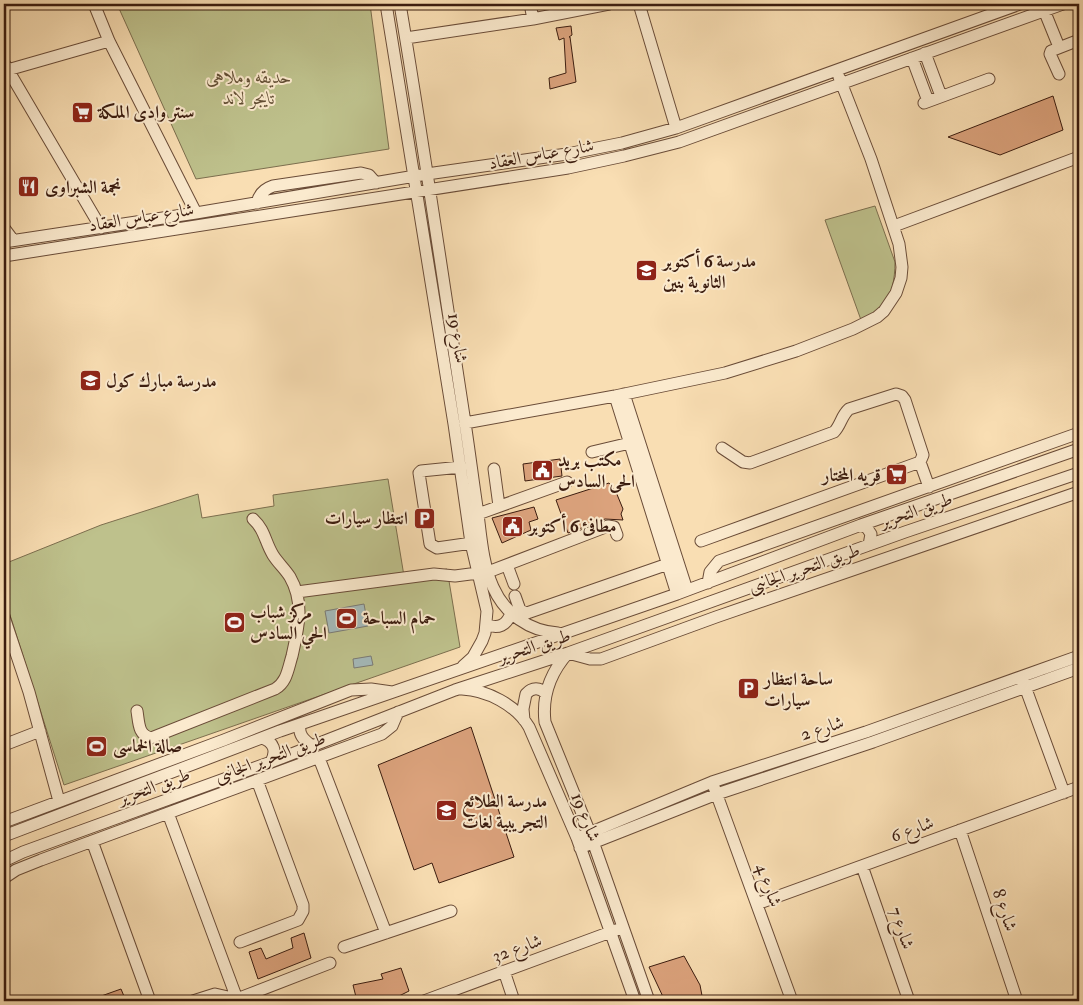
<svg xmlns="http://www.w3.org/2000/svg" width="1083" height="1005" viewBox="0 0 1083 1005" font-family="'IM FELL Double Pica',Amiri,serif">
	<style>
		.green { fill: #bec18c; stroke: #7c6e4e }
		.water { fill: #a4b9b9; stroke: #7a7a75 }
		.building { fill: #dca37d; stroke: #3b1c0f }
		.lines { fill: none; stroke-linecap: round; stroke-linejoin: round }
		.minor-casing { stroke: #6a4c38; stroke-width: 13 }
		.minor { stroke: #fbeace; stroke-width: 11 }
		.labels { text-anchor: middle; stroke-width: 4; stroke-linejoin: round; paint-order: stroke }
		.park-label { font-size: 18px; font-style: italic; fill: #624e34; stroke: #fbeace }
		.poi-label { font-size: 18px; font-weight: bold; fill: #3b1c0f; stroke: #fbeace; text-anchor: start }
		.street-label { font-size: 18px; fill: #3b1c0f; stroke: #fbeace }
	</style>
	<rect width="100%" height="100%" fill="#f9deb3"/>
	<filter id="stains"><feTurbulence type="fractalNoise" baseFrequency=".004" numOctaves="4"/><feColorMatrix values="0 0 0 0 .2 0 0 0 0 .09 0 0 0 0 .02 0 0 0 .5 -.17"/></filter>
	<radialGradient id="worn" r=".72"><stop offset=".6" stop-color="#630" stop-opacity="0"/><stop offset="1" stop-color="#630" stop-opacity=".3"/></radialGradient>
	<path class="green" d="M117,4h253l19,145 -193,30z
		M875,206l20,56c0,16 -3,38 -16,49 -5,4 -13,6 -18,9l-36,-100z
		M388,479l16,97 43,-7 13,78 -396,138 -60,-189v-32l97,-39 97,-31 4,24 72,-12 -1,-11z"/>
	<path class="water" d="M364,604l4,22 -39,7 -4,-22z
		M371,656l2,9 -19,3 -1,-9z"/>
	<path class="building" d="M571,26l1,9 -3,2h1l6,45 -26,7 -1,-11 17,-5 -2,-35 -5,2 -3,-12z
		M1053,96l10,34 -63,25 -52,-18z
		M560,459l2,17 -37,5 -2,-17z
		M609,483l7,9 7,17 -2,5 2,6 -18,-1 -37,14 -12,-33z
		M534,507l4,12 -9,3 2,8 -29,13 -10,-25z
		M471,727l43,130 -75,26 -7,-20 -18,7 -36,-105z
		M304,933l7,25 -53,21 -9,-27 12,-4 5,11 27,-11 -2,-10z
		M684,956l16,29 3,16h-38l-16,-34z
		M401,968l8,23 -18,9 -2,-4 -11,5h-21l-4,-16 30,-6 -2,-5z
		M121,989l5,12h-36v-1z"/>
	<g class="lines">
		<defs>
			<path id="minor" d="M94,4l15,37 87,172
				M386,4l68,420 17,119 16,68 -2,22 -3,8 -9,16 -10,9
				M400,4c23,137 43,275 64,412 5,32 9,65 14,98 3,24 5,51 15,73 12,27 36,44 65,46
				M530,4l3,15
				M639,4l37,124
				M1044,10l15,37
				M406,38l127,-19 76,-15
				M925,53l16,43
				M912,58l16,43
				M4,63l97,165
				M4,71l105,-30
				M1059,74l-9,-20 1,-3 28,-11
				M924,103l65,-24
				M257,203c2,-9 7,-14 16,-17l88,-13 8,2 7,8
				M894,226l185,-69
				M4,228l9,12
				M4,242l192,-29 231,-39 140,-20 55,-11 54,-15 344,-124
				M4,256l564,-88 56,-12 55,-14 384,-138
				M624,394l63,196
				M615,396l62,198
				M465,423l150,-27 110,-23 71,-22 57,-22 24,-12 7,-6 12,-18 5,-15 1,-11 -3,-23 -28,-85 -32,-82
				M592,452l38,-9
				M920,462l9,25
				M461,467l-40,4 -2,2 11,71 7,4 42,-6
				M494,469l5,37
				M478,514l89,-32
				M861,525l6,3 4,6 -2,11
				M701,541l219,-79 3,-7 -18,-55 -3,-4 -6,-2 -47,15c-8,7 -8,16 -15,23l-84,31 -7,-1 -21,-14
				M507,565l7,19
				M488,572l120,-46 6,1 3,8
				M708,583l2,-11 9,-11 360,-128
				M297,592l137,-18 21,2 23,-3
				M515,596l5,14 7,3 141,-49
				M4,617l25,75 30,109
				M486,624c12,6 21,1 25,-11
				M1023,681l41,112
				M462,689c25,1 54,16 67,38l48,111 58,163
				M137,711c2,12 1,24 14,27l124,-49c12,-7 13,-20 17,-33 6,-27 13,-53 -2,-79 -5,-8 -12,-14 -17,-22 -8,-13 -8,-25 -20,-36
				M524,720l-1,-11 3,-15c6,-7 14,-7 20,0
				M300,724c-2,11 4,16 12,22
				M262,738c12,4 15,13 9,24
				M4,745l36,-14
				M319,758l67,175
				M714,787l78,214
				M168,813l69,186
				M4,822l220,-82 127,-50 20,-1 21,3
				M960,830l57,171
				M4,836l276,-105 397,-137 184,-69 218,-76
				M577,838l135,-56 154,-50 213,-76
				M92,841l58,160
				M580,848l137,-54 156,-52 206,-74
				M4,861l19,-9 248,-90 184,-72 113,-37 337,-121 174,-59
				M862,866l47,135
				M4,878l12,-8 25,-10 341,-126 10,-8 6,-14
				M757,904l322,-117
				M240,942l58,-22 5,-9v-6l-46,-125
				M344,947l107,-36
				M504,971l10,30
				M193,1001l22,-7 22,5 93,-36
				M424,1001l192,-71
				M649,1001l-59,-168 -45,-111c-3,-26 6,-50 23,-69l22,6h11l115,-42 363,-125"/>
		</defs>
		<use href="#minor" class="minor-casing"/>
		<use href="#minor" class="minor"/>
	</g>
	<defs>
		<symbol id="supermarket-square" viewBox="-11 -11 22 22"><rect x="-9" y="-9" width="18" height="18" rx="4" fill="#8f2418" stroke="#fbeace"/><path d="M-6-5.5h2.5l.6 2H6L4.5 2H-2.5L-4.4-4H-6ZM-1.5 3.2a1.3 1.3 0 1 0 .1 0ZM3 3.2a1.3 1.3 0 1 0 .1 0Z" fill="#fff"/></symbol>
		<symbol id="restaurant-square" viewBox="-11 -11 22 22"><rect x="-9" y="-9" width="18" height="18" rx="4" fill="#8f2418" stroke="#fbeace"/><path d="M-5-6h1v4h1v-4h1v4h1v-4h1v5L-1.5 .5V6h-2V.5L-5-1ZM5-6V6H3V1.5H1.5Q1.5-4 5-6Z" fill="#fff"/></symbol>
		<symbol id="school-square" viewBox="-11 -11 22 22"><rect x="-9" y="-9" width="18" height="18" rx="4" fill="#8f2418" stroke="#fbeace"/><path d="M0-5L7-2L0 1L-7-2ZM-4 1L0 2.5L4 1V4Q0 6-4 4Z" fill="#fff"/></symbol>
		<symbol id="civic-square" viewBox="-11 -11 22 22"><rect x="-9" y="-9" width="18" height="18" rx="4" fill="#8f2418" stroke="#fbeace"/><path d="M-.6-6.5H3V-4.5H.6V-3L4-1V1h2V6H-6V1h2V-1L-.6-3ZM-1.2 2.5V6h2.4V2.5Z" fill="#fff"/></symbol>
		<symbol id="parking-square" viewBox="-11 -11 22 22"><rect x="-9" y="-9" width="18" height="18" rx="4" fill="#8f2418" stroke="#fbeace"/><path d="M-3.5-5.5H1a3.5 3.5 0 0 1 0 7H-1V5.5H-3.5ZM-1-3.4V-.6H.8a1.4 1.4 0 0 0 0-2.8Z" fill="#fff"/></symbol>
		<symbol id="stadium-square" viewBox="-11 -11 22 22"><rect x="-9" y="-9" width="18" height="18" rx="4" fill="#8f2418" stroke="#fbeace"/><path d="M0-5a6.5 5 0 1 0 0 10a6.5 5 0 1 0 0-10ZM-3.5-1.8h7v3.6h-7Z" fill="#fff"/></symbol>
	</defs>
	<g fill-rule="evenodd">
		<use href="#supermarket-square" x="70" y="100" width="25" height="25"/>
		<use href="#restaurant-square" x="16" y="174" width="25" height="25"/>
		<use href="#school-square" x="634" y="258" width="25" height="25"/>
		<use href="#school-square" x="78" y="368" width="25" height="25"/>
		<use href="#civic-square" x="530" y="458" width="25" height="25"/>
		<use href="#supermarket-square" x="884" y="462" width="25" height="25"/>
		<use href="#parking-square" x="412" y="506" width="25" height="25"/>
		<use href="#civic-square" x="500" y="514" width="25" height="25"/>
		<use href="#stadium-square" x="334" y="606" width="25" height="25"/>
		<use href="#stadium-square" x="222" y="610" width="25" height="25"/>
		<use href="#parking-square" x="736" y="676" width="25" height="25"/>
		<use href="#stadium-square" x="84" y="734" width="25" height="25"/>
		<use href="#school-square" x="434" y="798" width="25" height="25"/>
	</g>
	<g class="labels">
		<g class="park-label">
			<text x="249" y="83">حديقه وملاهى<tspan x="249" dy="21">تايجر لاند</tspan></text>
		</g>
		<g class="poi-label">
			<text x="98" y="118">سنتر وادى الملكة</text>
			<text x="45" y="193">نجمة الشبراوى</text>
			<text x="663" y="267">مدرسة 6 أكتوبر<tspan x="663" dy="21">الثانوية بنين</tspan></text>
			<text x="106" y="387">مدرسة مبارك كول</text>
			<text x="558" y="466">مكتب بريد<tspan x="558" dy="21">الحى السادس</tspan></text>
			<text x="881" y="481" text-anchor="end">قريه المختار</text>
			<text x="408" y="524" text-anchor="end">انتظار سيارات</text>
			<text x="529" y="532">مطافئ 6 أكتوبر</text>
			<text x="250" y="618">مركز شباب<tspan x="250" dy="21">الحي السادس</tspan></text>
			<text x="363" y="624">حمام السباحة</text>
			<text x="764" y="685">ساحة انتظار<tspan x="764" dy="21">سيارات</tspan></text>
			<text x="113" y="752">صالة الخماسى</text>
			<text x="462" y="807">مدرسة الطلائع<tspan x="462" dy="21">التجريبية لغات</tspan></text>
		</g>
		<g class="street-label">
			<text transform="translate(541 154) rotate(-10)" y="6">شارع عباس العقاد</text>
			<text transform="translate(141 217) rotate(-9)" y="6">شارع عباس العقاد</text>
			<text transform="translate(458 338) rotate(81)" y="6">شارع 19</text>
			<text transform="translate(916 510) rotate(-19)" y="6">طريق التحرير</text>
			<text transform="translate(804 568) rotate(-19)" y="6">طريق التحرير الجانبى</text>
			<text transform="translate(534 646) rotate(-18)" y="6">طريق التحرير</text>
			<text transform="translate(822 728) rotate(-18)" y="6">شارع 2</text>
			<text transform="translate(270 757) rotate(-20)" y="6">طريق التحرير الجانبى</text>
			<text transform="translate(154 786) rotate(-20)" y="6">طريق التحرير</text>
			<text transform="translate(586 817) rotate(68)" y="6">شارع 19</text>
			<text transform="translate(912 829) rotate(-20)" y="6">شارع 6</text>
			<text transform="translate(769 885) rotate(70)" y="6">شارع 4</text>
			<text transform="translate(1005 910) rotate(71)" y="6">شارع 8</text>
			<text transform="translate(902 928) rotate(71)" y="6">شارع 7</text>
			<text transform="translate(517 948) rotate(-20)" y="6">شارع 32</text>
		</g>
	</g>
	<rect width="1083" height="1005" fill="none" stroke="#f9deb3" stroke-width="20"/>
	<rect x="5" y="5" width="1073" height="995" fill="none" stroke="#3b1c0f" stroke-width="2.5"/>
	<rect x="10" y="10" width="1063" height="985" fill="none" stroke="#3b1c0f"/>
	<rect width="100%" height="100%" filter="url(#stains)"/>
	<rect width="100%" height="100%" fill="url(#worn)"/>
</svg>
